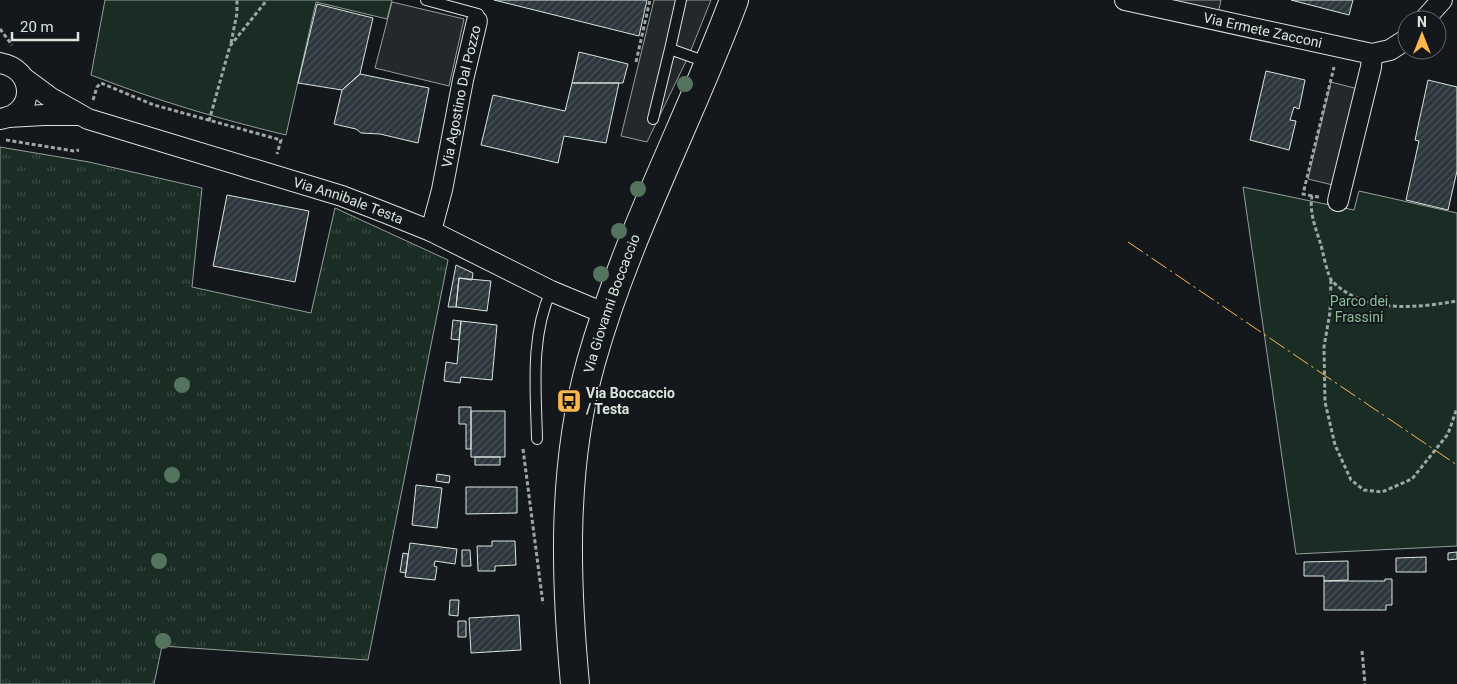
<svg xmlns="http://www.w3.org/2000/svg" width="1457" height="684" viewBox="0 0 1457 684" font-family="Roboto,sans-serif">
	<style>
		.grass { fill: url(#grass-tufts); stroke: #939e99 }
		.park { fill: #1a2d24; stroke: #939e99 }
		.parking { fill: #24282b; stroke: #939e99 }
		.building { fill: url(#building-hatch); stroke: #d8e6dc }
		.lines { fill: none; stroke-linecap: round; stroke-linejoin: round }
		.lane-casing { stroke: #d8e6dc; stroke-width: 12 }
		.street-casing { stroke: #d8e6dc; stroke-width: 22 }
		.secondary-casing { stroke: #d8e6dc; stroke-width: 30 }
		.path { stroke: #9da8a2; stroke-width: 3; stroke-dasharray: 4 2.5; stroke-linecap: butt }
		.lane { stroke: #14181c; stroke-width: 10 }
		.street { stroke: #14181c; stroke-width: 20 }
		.secondary { stroke: #14181c; stroke-width: 28 }
		.power { stroke: #ffb74d; stroke-width: 1; stroke-dasharray: 18 4 2.5 4; stroke-linecap: butt }
		.tree { fill: #55745f }
		.labels { text-anchor: middle; stroke-width: 4; stroke-linejoin: round; paint-order: stroke }
		.street-label { font-size: 14px; fill: #d8e6dc; stroke: #14181c }
		.park-label { font-size: 14px; fill: #8ac095; stroke: #14181c }
		.poi-label { font-size: 14px; font-weight: bold; fill: #d8e6dc; stroke: #14181c; text-anchor: start }
	</style>
	<defs>
		<pattern id="grass-tufts" width="24" height="20" patternUnits="userSpaceOnUse" patternTransform="scale(1.25)"><rect width="24" height="20" fill="#1a2d24"/><path d="M3 7l-1-3M5 7V3M7 7l1-3M15 17l-1-3M17 17v-4M19 17l1-3" fill="none" stroke="#3b4b43"/></pattern>
		<pattern id="building-hatch" width="6" height="6" patternUnits="userSpaceOnUse" patternTransform="scale(1.25)"><rect width="6" height="6" fill="#2c363c"/><path d="M-1 1l2-2M0 6l6-6M5 7l2-2" fill="none" stroke="#4a5358"/></pattern>
	</defs>
	<rect width="100%" height="100%" fill="#14181c"/>
	<path class="grass" d="M0,147l89,15 113,26 -10,99 119,26 24,-105 113,52 -80,400 -206,-14 -8,38h-154z"/>
	<path class="park" d="M105,0h287l-5,19 -71,-17 -30,133c-67,-16 -131,-35 -195,-60z
		M1243,187l111,23 5,-19 98,22v333l-161,8z"/>
	<path class="parking" d="M654,0h57l-22,55 -42,87 -26,-6z
		M1125,0h96l-4,19z
		M392,2l72,17 -15,67 -74,-18z
		M1331,82l35,9 -25,96 -33,-8z"/>
	<path class="building" d="M494,0h153l-8,36z
		M1291,0h62l-4,15z
		M317,4l56,14 -13,56 -18,16 -44,-7z
		M579,52l49,12 -5,19h-51z
		M1266,71l39,9 -6,29 -5,-2 -4,13 6,1 -7,29 -39,-10z
		M360,74l69,14 -11,55 -38,-9 -19,-1 -5,-4 -22,-5 8,-34z
		M1428,80l29,7v84l-9,39 -42,-10 13,-59 -4,-1z
		M572,83h47l-13,60 -42,-7 -6,27 -77,-18 12,-50 72,16z
		M227,195l82,16 -14,71 -82,-16z
		M456,265l17,8 -1,7 -13,-2 -3,29h-8z
		M459,278l32,3 -4,30 -31,-4z
		M453,320l8,1 -2,19 -8,-1z
		M461,321l36,4 -5,55 -31,-3 -1,6 -16,-2 2,-19 11,2z
		M459,407h12v42h-5v-25h-7z
		M471,411h34v46h-34z
		M475,457h25v8h-25z
		M437,474l13,2 -1,7 -13,-2z
		M416,485l26,3 -5,40 -25,-3z
		M466,487h51v26l-51,1z
		M492,541h23l1,24 -21,1v5h-17l-1,-25h15z
		M410,543l47,6 -2,15 -20,-3 -1,5 3,1 -2,13 -30,-3z
		M462,550h8l1,16h-9z
		M1457,552v7l-9,1v-7z
		M403,553l5,1 -2,19 -6,-1z
		M1426,557v15h-30v-14z
		M1348,561v19l-24,1v-5h-20v-14z
		M1385,579h7v26h-6v5h-62v-29h61z
		M450,600h9l-1,16 -9,-1z
		M519,615l2,35 -50,3 -2,-35z
		M458,621h8v16h-8z"/>
	<g class="lines">
		<defs>
			<path id="lane" d="M426,0l52,14 -1,6
				M681,0l-11,49 39,14
				M653,119l17,-70
				M537,439c-1,-48 -7,-103 14,-148"/>
			<g id="street">
				<path id="s1" d="M1125,0l247,54 18,-4 17,-11"/>
				<path d="M1424,20l18,-20"/>
				<path d="M0,63c36,6 36,51 0,56"/>
				<path id="s2" d="M24,78l27,20 37,21 254,77 44,17 45,18 120,60 55,23"/>
				<path d="M8,117l36,-2h35"/>
				<path d="M1338,201l33,-134 1,-13"/>
				<path id="s3" d="M431,231l11,-41 21,-110 14,-59"/>
			</g>
			<g id="secondary">
				<path id="s4" d="M575,684c-10,-107 -13,-218 16,-322 35,-125 98,-241 143,-362"/>
			</g>
		</defs>
		<use href="#lane" class="lane-casing"/>
		<use href="#street" class="street-casing"/>
		<use href="#secondary" class="secondary-casing"/>
		<path class="path" d="M0,29l12,16
			M231,43l6,-30v-13
			M636,62l14,-62
			M93,100l4,-13 4,-4 53,22 127,35 -4,14
			M209,121l21,-75 37,-46
			M6,140l68,11 5,-1
			M1312,196l-9,-2 31,-127
			M1319,197l-7,-1c-3,17 4,33 9,49 2,8 7,32 11,36 33,33 84,27 125,20
			M1331,280l-1,32 -6,35 1,55 10,43 16,35 13,10 18,2 30,-13 36,-45 9,-26
			M523,449l20,155
			M1362,651l3,33"/>
		<use href="#lane" class="lane"/>
		<use href="#street" class="street"/>
		<use href="#secondary" class="secondary"/>
		<path class="power" d="M1128,242l329,223"/>
	</g>
	<g class="tree">
		<circle cx="685" cy="84" r="8"/>
		<circle cx="638" cy="189" r="8"/>
		<circle cx="619" cy="231" r="8"/>
		<circle cx="601" cy="274" r="8"/>
		<circle cx="182" cy="385" r="8"/>
		<circle cx="172" cy="475" r="8"/>
		<circle cx="159" cy="561" r="8"/>
		<circle cx="163" cy="641" r="8"/>
	</g>
	<defs>
		<symbol id="bus-square" viewBox="-11 -11 22 22"><rect x="-9" y="-9" width="18" height="18" rx="4" fill="#ffb74d" stroke="#14181c"/><path d="M-5-6H5V4H4V6H2V4H-2V6H-4V4H-5ZM-3.5-4V0h7V-4ZM-3.5 1.2v1.5H-2V1.2ZM2 1.2v1.5H3.5V1.2Z" fill="#111"/></symbol>
	</defs>
	<g fill-rule="evenodd">
		<use href="#bus-square" x="555" y="387" width="28" height="28"/>
	</g>
	<g class="labels">
		<g class="street-label">
			<text dy="5" stroke="none"><textPath href="#s1" startOffset="141">Via Ermete Zacconi</textPath></text>
			<text dy="5" stroke="none"><textPath href="#s3" startOffset="138">Via Agostino Dal Pozzo</textPath></text>
			<text dy="5" stroke="none"><textPath href="#s2" startOffset="349">Via Annibale Testa</textPath></text>
			<text dy="5" stroke="none"><textPath href="#s4" startOffset="386">Via Giovanni Boccaccio</textPath></text>
		</g>
		<g class="park-label">
			<text x="1359" y="306">Parco dei<tspan x="1359" dy="16">Frassini</tspan></text>
		</g>
		<g class="poi-label">
			<text x="586" y="398">Via Boccaccio<tspan x="586" dy="16">/ Testa</tspan></text>
		</g>
	</g>
	<g transform="translate(1422 35)"><circle r="24" fill="#14181c" stroke="#626a69"/>
	<path d="M0-4L9 19L0 12L-9 19Z" fill="#ffb74d"/>
	<text y="-8" font-size="14" font-weight="bold" text-anchor="middle" fill="#d8e6dc">N</text>
	</g>
	<path d="M12 32v8h66v-8" fill="none" stroke="#d8e6dc" stroke-width="2.5"/>
	<text x="20" y="32" font-size="15" fill="#d8e6dc" stroke="#14181c" stroke-width="4" paint-order="stroke">20 m</text>
</svg>
